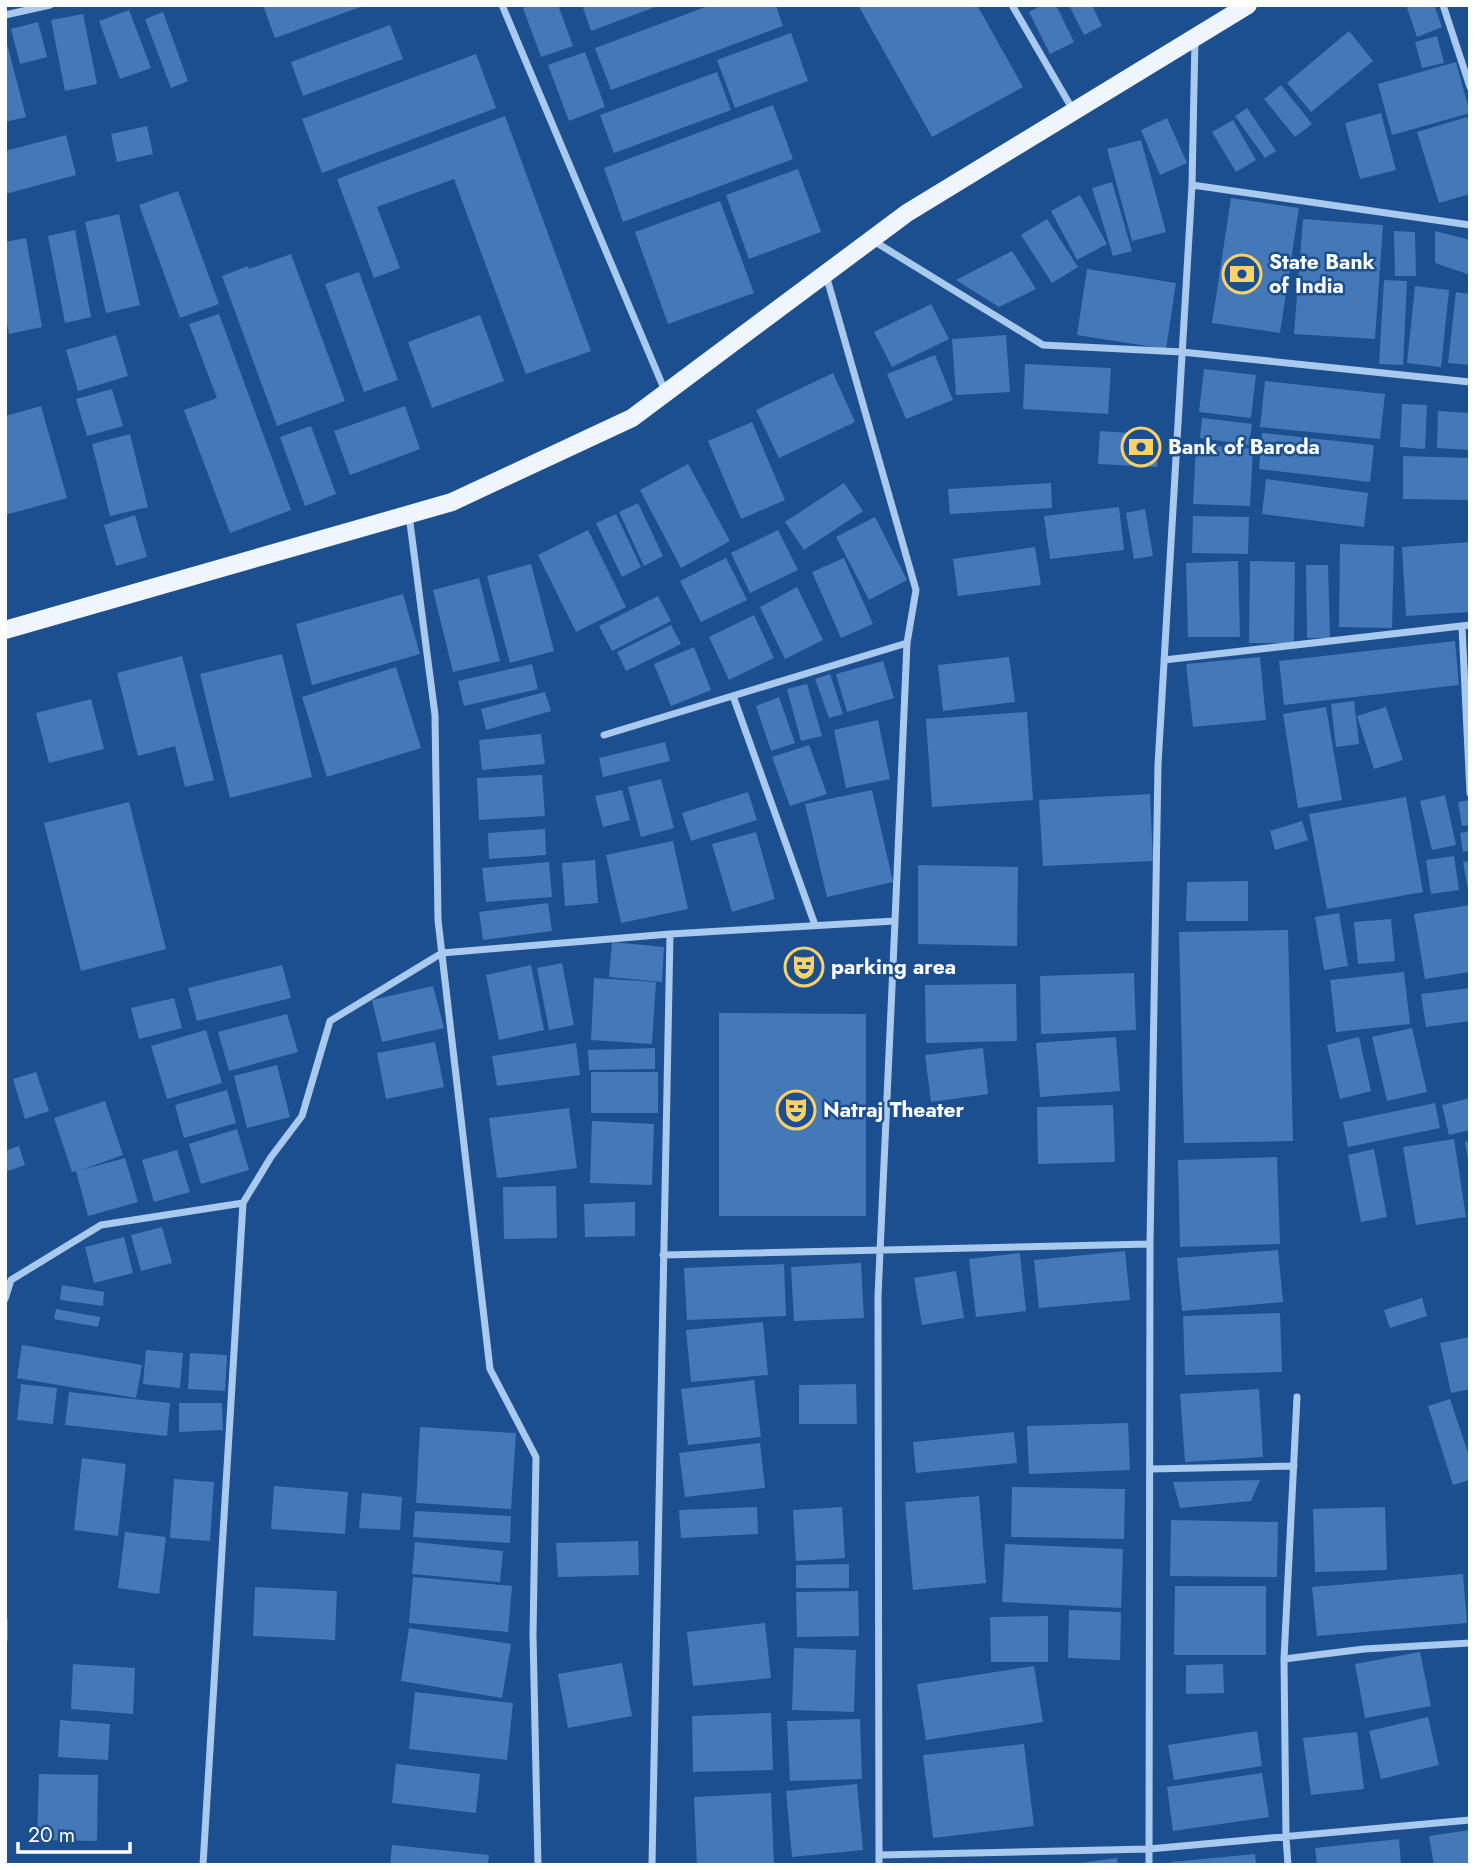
<svg xmlns="http://www.w3.org/2000/svg" width="1475" height="1870" viewBox="0 0 1475 1870" font-family="Jost,sans-serif">
	<style>
		.building { fill: #4478b7 }
		.lines { fill: none; stroke-linecap: round; stroke-linejoin: round }
		.street { stroke: #a9c9ee; stroke-width: 7 }
		.primary { stroke: #f0f6ff; stroke-width: 18 }
		.labels { text-anchor: middle; stroke-width: 5; stroke-linejoin: round; paint-order: stroke }
		.poi-label { font-size: 21px; font-weight: bold; fill: #fff; stroke: #1b4f8f; text-anchor: start }
	</style>
	<rect width="100%" height="100%" fill="#1b4f8f"/>
	<path class="building" d="M263,5h100v1l-88,32z
		M531,5h27l15,41 -32,11 -18,-49z
		M582,5h76v1l-67,25z
		M711,5h65l7,21 -172,64 -16,-42z
		M858,5h119l46,82 -91,50z
		M1042,5h14l18,37 -24,12 -21,-42z
		M1069,5h23l10,21 -18,9z
		M1406,5h28l8,22 -25,10z
		M129,10l22,58 -31,11 -21,-58z
		M163,12l25,69 -17,7 -26,-69z
		M83,14l14,70 -32,7 -14,-71z
		M38,22l9,35 -27,7 -9,-35z
		M390,25l13,34 -100,37 -12,-34z
		M1349,31l24,30 -62,51 -24,-29z
		M791,33l17,48 -73,27 -18,-48z
		M5,36l21,81 -21,5z
		M1437,36l7,27 -22,5 -7,-26z
		M585,52l20,55 -36,14 -21,-56z
		M476,54l20,54 -174,65 -20,-54z
		M1456,62l14,51 -78,22 -14,-51z
		M717,72l14,38 -117,43 -14,-38z
		M1281,85l31,39 -17,13 -31,-38z
		M773,105l20,54 -170,63 -19,-54z
		M1247,108l29,43 -11,7 -30,-42z
		M1381,113l15,57 -36,9 -15,-56z
		M505,116l86,235 -65,23 -72,-195 -77,28 23,61 -26,10 -37,-99z
		M1467,117l3,10v67l-31,9 -22,-71z
		M1167,118l20,45 -27,12 -19,-45z
		M1233,120l23,40 -20,12 -24,-40z
		M147,126l6,28 -36,8 -6,-28z
		M66,135l10,40 -71,19v-43z
		M1141,140l25,92 -34,9 -25,-92z
		M798,169l23,63 -72,27 -23,-64z
		M1112,182l20,69 -19,5 -21,-68z
		M178,191l41,113 -39,14 -41,-113z
		M1080,195l27,49 -30,16 -26,-49z
		M1231,198l68,10 -19,125 -68,-10z
		M720,201l34,92 -86,31 -33,-92z
		M119,214l21,91 -34,8 -21,-91z
		M1047,219l31,48 -26,16 -31,-48z
		M1303,219l80,6 -8,114 -81,-5z
		M75,230l16,87 -26,6 -17,-87z
		M1394,231l21,1 1,44h-21z
		M1435,231l35,9v35l-35,-12z
		M26,238l16,89 -33,7 -4,-20v-72z
		M1012,251l24,38 -37,18 -43,-27z
		M291,254l54,147 -68,25 -55,-150 26,-10 1,3z
		M1087,269l89,14 -10,66 -89,-14z
		M359,272l39,108 -34,12 -39,-108z
		M1384,280l23,1 -4,84 -24,-1z
		M1415,286l34,4 -8,77 -34,-4z
		M1456,292l14,2v71l-22,-2z
		M931,304l18,35 -57,28 -18,-35z
		M219,314l72,196 -61,23 -46,-123 33,-12 -28,-74z
		M480,315l24,66 -72,27 -24,-66z
		M116,335l12,41 -50,15 -12,-41z
		M1006,335l4,57 -54,3 -4,-56z
		M935,355l18,45 -47,19 -19,-45z
		M1025,364l86,4 -3,46 -85,-5z
		M1204,369l52,6 -5,43 -52,-6z
		M833,373l22,49 -76,36 -23,-48z
		M1265,381l120,13 -5,45 -120,-12z
		M112,389l11,37 -36,10 -11,-37z
		M1402,404l25,1 -2,44 -25,-2z
		M41,406l26,92 -62,17v-99z
		M405,406l15,43 -70,26 -16,-44z
		M1438,411l32,2v37l-33,-2z
		M1202,418l50,6 -3,21 -49,-7z
		M752,422l33,78 -44,19 -33,-78z
		M311,426l25,68 -31,12 -25,-69z
		M1100,431l59,4 -2,32 -59,-3z
		M1262,433l112,12 -4,37 -111,-13z
		M130,434l18,73 -38,9 -18,-72z
		M1196,445l57,3 -3,58 -57,-2z
		M1403,456l67,2v42l-67,-1z
		M688,464l42,77 -49,27 -41,-78z
		M1266,479l102,14 -4,34 -102,-13z
		M844,483l19,28 -59,39 -19,-28z
		M1051,483l1,25 -102,6 -2,-25z
		M638,503l25,53 -19,10 -25,-54z
		M1119,507l5,43 -74,9 -6,-43z
		M1145,509l8,47 -19,3 -8,-46z
		M616,514l25,53 -19,10 -26,-54z
		M135,515l12,42 -31,9 -12,-41z
		M1193,516l56,1 -1,37 -56,-1z
		M875,517l32,63 -38,20 -33,-63z
		M588,530l38,77 -50,25 -38,-77z
		M778,530l20,40 -48,23 -19,-40z
		M1470,542v70l-64,4 -4,-69z
		M1340,544l54,2 -2,82 -53,-1z
		M1035,547l6,38 -83,11 -5,-37z
		M726,558l21,42 -46,22 -21,-41z
		M844,558l29,66 -32,14 -29,-66z
		M1238,561l2,76h-52l-2,-74z
		M1250,561l45,1 -1,81h-45z
		M531,564l23,87 -44,12 -23,-87z
		M1306,565h22l2,73h-23z
		M479,578l21,83 -47,11 -20,-82z
		M797,587l26,53 -38,19 -25,-52z
		M403,594l17,60 -108,31 -16,-61z
		M658,596l13,25 -59,30 -13,-25z
		M754,615l20,43 -45,22 -20,-43z
		M671,625l10,19 -55,27 -9,-19z
		M1455,641l4,44 -175,20 -5,-44z
		M694,647l17,43 -40,16 -17,-42z
		M282,654l30,123 -82,21 -30,-124z
		M182,656l32,124 -29,7 -10,-41 -37,10 -21,-83z
		M1009,657l6,45 -72,9 -5,-46z
		M1260,657l6,63 -73,7 -7,-63z
		M883,661l11,37 -47,14 -11,-38z
		M532,664l6,25 -74,17 -6,-25z
		M396,667l25,81 -94,29 -25,-80z
		M830,674l13,40 -14,4 -14,-39z
		M807,684l15,52 -21,5 -14,-52z
		M545,692l6,19 -65,19 -5,-21z
		M779,697l16,46 -24,8 -15,-45z
		M91,699l13,50 -55,14 -13,-50z
		M1354,701l5,43 -23,3 -5,-43z
		M1326,707l16,93 -44,8 -15,-94z
		M1386,707l17,53 -29,9 -17,-53z
		M1027,712l6,88 -101,7 -6,-88z
		M878,720l12,59 -44,9 -12,-58z
		M541,734l4,30 -63,6 -3,-30z
		M665,742l5,19 -67,16 -4,-19z
		M809,745l18,49 -37,12 -18,-49z
		M542,775l3,41 -66,4 -2,-42z
		M661,779l13,49 -33,9 -13,-50z
		M622,790l8,30 -27,7 -8,-31z
		M872,790l21,92 -66,15 -22,-93z
		M748,792l9,28 -66,21 -9,-28z
		M1150,794l3,67 -110,5 -4,-66z
		M1445,795l11,50 -24,5 -12,-49z
		M1406,797l17,95 -96,17 -18,-95z
		M1470,800v25l-8,1 -4,-24z
		M129,802l37,147 -85,22 -37,-148z
		M1302,821l6,19 -33,10 -5,-19z
		M545,829l1,26 -57,4 -1,-26z
		M1470,831v19l-7,2 -3,-19z
		M756,832l19,67 -43,13 -20,-68z
		M673,841l15,68 -67,14 -15,-68z
		M1454,856l5,34 -28,4 -5,-34z
		M595,860l3,43 -33,3 -3,-43z
		M1470,861v29h-2l-5,-28z
		M549,862l3,35 -66,5 -4,-34z
		M918,865l100,2 -1,79 -99,-2z
		M1248,881v40h-62l1,-39z
		M548,903l4,28 -69,9 -4,-28z
		M1470,905v67l-45,7 -11,-65z
		M1339,913l9,53 -24,4 -9,-53z
		M1391,919l4,42 -37,3 -4,-42z
		M1288,930l5,211 -109,2 -5,-211z
		M612,942l52,5 -2,35 -53,-5z
		M562,963l12,62 -25,5 -12,-62z
		M282,965l9,33 -94,23 -9,-33z
		M531,965l13,65 -45,10 -13,-65z
		M1404,972l6,52 -74,8 -6,-52z
		M1134,973l2,57 -95,4 -1,-58z
		M594,978l62,4 -4,62 -61,-4z
		M1016,984l1,57 -91,2 -1,-58z
		M433,986l11,42 -62,14 -10,-42z
		M1470,988v33l-44,6 -5,-33z
		M174,998l8,30 -43,11 -8,-31z
		M719,1013l147,1v202h-147z
		M287,1014l11,38 -69,19 -11,-39z
		M1412,1028l15,64 -40,9 -15,-64z
		M206,1030l16,53 -55,16 -16,-53z
		M1116,1037l4,54 -80,6 -4,-54z
		M1359,1037l12,54 -31,8 -13,-54z
		M435,1042l9,45 -58,12 -9,-46z
		M576,1043l4,32 -83,11 -5,-30z
		M655,1048v21l-66,1 -1,-20z
		M983,1048l5,46 -57,8 -6,-47z
		M277,1065l13,52 -43,11 -13,-52z
		M36,1072l13,39 -24,8 -12,-40z
		M591,1072h67v41h-67z
		M227,1090l9,33 -52,15 -9,-33z
		M1470,1098v32l-21,5 -7,-30z
		M105,1101l18,54 -42,15 44,-12 13,44 -50,14 -12,-45 -4,1 -18,-54z
		M1435,1103l5,25 -92,19 -5,-25z
		M1113,1105l2,57 -77,2 -1,-57z
		M569,1108l8,60 -80,10 -8,-60z
		M592,1121l62,3 -2,61 -62,-2z
		M237,1129l12,41 -48,14 -12,-40z
		M1454,1139l12,78 -50,8 -13,-78z
		M1470,1141v18h-2l-3,-17z
		M19,1146l6,19 -20,7v-21z
		M1374,1149l13,68 -26,5 -13,-67z
		M177,1150l13,42 -36,10 -12,-42z
		M1277,1157l3,87 -100,3 -2,-87z
		M556,1186l1,52 -53,1 -1,-52z
		M635,1202v34l-50,1 -1,-33z
		M162,1227l10,36 -31,8 -10,-36z
		M124,1237l9,36 -39,10 -9,-36z
		M1278,1250l5,52 -101,9 -5,-53z
		M1125,1251l5,49 -91,8 -5,-48z
		M1020,1253l6,58 -50,6 -7,-58z
		M861,1263l3,55 -70,3 -3,-54z
		M784,1264l2,52 -99,4 -3,-52z
		M956,1271l8,47 -42,7 -8,-47z
		M62,1285l42,7 -1,14 -43,-6z
		M1422,1298l5,18 -37,12 -6,-18z
		M56,1309l44,8 -2,10 -44,-8z
		M1280,1313l2,59 -97,3 -2,-59z
		M763,1322l5,53 -77,7 -5,-52z
		M1470,1337v52l-19,4 -11,-50z
		M22,1345l120,20 -6,33 -119,-20z
		M146,1350l37,3 -3,35 -37,-4z
		M190,1353l37,2 -2,36 -37,-2z
		M754,1380l7,57 -73,8 -7,-56z
		M21,1384l36,4 -4,36 -36,-4z
		M856,1384l1,40h-58v-39z
		M1259,1389l4,68 -78,5 -5,-68z
		M69,1392l101,11 -3,33 -102,-11z
		M1450,1399l20,60v21l-17,5 -25,-79z
		M179,1403h43l1,27 -44,2z
		M1128,1423l2,47 -101,4 -2,-48z
		M420,1427l96,6 -5,76 -95,-6z
		M1014,1432l3,31 -101,10 -3,-31z
		M760,1443l5,45 -80,9 -6,-44z
		M82,1458l44,6 -8,72 -44,-6z
		M174,1479l40,3 -4,59 -40,-3z
		M1260,1480l-9,21 -71,7 -7,-26z
		M274,1486l74,6 -3,42 -74,-5z
		M1012,1487l113,2 -1,50 -113,-2z
		M362,1493l40,4 -2,33 -41,-2z
		M979,1496l7,87 -73,7 -8,-88z
		M757,1507l1,27 -77,4 -2,-28z
		M842,1507l3,51 -49,3 -3,-51z
		M1385,1507l2,63 -72,2 -2,-63z
		M415,1511l96,5 -1,27 -97,-6z
		M1171,1520l107,2 -1,55 -107,-1z
		M125,1532l41,5 -7,57 -41,-6z
		M638,1541l1,34 -81,2 -2,-34z
		M415,1542l88,9 -3,31 -88,-8z
		M1005,1544l118,5 -2,59 -119,-6z
		M849,1564v24h-53v-23z
		M1463,1574l4,49 -150,13 -5,-49z
		M413,1577l99,9 -4,46 -99,-9z
		M1175,1586h91v69h-92z
		M255,1587l82,4 -2,49 -82,-4z
		M858,1591l1,45 -62,1 -1,-45z
		M1069,1610l52,2 -1,48 -52,-2z
		M1048,1616v46h-57l-1,-45z
		M5,1619h3v22h-3z
		M765,1623l6,55 -78,8 -6,-54z
		M409,1628l102,16 -9,54 -101,-17z
		M794,1648l62,2 -2,62 -62,-2z
		M1420,1652l11,54 -66,12 -10,-54z
		M622,1663l10,53 -64,12 -10,-54z
		M73,1664l62,4 -2,46 -62,-5z
		M1223,1664l1,29 -38,1v-29z
		M1034,1666l9,56 -117,18 -9,-56z
		M415,1692l98,11 -6,57 -98,-11z
		M771,1713l2,57 -80,2 -1,-56z
		M1428,1717l11,48 -58,14 -12,-48z
		M860,1719l2,60 -72,2 -3,-60z
		M60,1720l50,4 -2,36 -50,-3z
		M1257,1731l5,35 -88,14 -6,-35z
		M1357,1732l7,57 -53,6 -8,-57z
		M1024,1744l10,82 -101,12 -10,-83z
		M396,1764l84,10 -4,39 -84,-10z
		M1262,1773l7,44 -96,14 -6,-44z
		M39,1774l59,1 -1,66 -60,-1z
		M857,1784l6,66 -71,7 -6,-66z
		M771,1793l3,72h-77l-3,-68z
		M1470,1830v35h-36l-5,-29z
		M1399,1839l2,26h-84l-2,-17z
		M392,1845l97,10 -1,10h-98z
		M1255,1854l1,11h-85v-3z
		M1117,1858l1,7h-38v-2z"/>
	<g class="lines">
		<path class="street" d="M502,5l163,386
			M1012,5l61,105
			M1443,5l27,82
			M5,15l45,-10
			M1192,185l278,40
			M872,240l171,105 139,7 288,30
			M826,275l90,315 -9,53
			M409,515l26,200 3,205 52,449 46,88 -3,178 5,230
			M1462,627l8,166
			M1164,660l306,-35
			M733,696l82,229
			M604,735l303,-92 -12,278 -225,13 -18,931
			M243,1203l28,-46 31,-41 28,-95 112,-68 228,-19
			M663,1255l487,-11
			M5,1299l6,-19 90,-55 142,-22 -40,662
			M1150,1469l144,-3
			M1284,1659l13,-262
			M879,1855l270,-6 321,-29
			M879,1865l-1,-569 17,-375
			M1149,1865l1,-621 8,-479 34,-580 3,-146
			M1288,1865l-2,-28 -2,-178 80,-10 106,-6"/>
		<path class="primary" d="M5,630l447,-128 180,-84 275,-205 341,-208"/>
	</g>
	<defs>
		<symbol id="bank-ring" viewBox="-11 -11 22 22"><circle r="9.5" fill="#1b4f8f" stroke="#ffd166" stroke-width="1.5"/><path d="M-6-4H6V4H-6ZM0-2.3a2.3 2.3 0 1 0 0 4.6a2.3 2.3 0 1 0 0-4.6Z" fill="#ffd166"/></symbol>
		<symbol id="theatre-ring" viewBox="-11 -11 22 22"><circle r="9.5" fill="#1b4f8f" stroke="#ffd166" stroke-width="1.5"/><path d="M-5-5.5Q0-4 5-5.5V0Q5 5 0 6Q-5 5-5 0ZM-3.3-2.5H-1v1.5H-3.3ZM1-2.5H3.3v1.5H1ZM-2.8 1Q0 5.5 2.8 1Z" fill="#ffd166"/></symbol>
	</defs>
	<g fill-rule="evenodd">
		<use href="#bank-ring" x="1220" y="252" width="44" height="44"/>
		<use href="#bank-ring" x="1119" y="425" width="44" height="44"/>
		<use href="#theatre-ring" x="782" y="945" width="44" height="44"/>
		<use href="#theatre-ring" x="774" y="1088" width="44" height="44"/>
	</g>
	<g class="labels">
		<g class="poi-label">
			<text x="1269" y="269">State Bank<tspan x="1269" dy="24">of India</tspan></text>
			<text x="1168" y="454">Bank of Baroda</text>
			<text x="831" y="974">parking area</text>
			<text x="823" y="1117">Natraj Theater</text>
		</g>
	</g>
	<rect width="1475" height="1870" fill="none" stroke="#ffffff" stroke-width="14"/>
	<path d="M18 1842v10h112v-10" fill="none" stroke="#ffffff" stroke-width="3.5"/>
	<text x="28" y="1842" font-size="21" fill="#ffffff" stroke="#1b4f8f" stroke-width="5" paint-order="stroke">20 m</text>
</svg>
